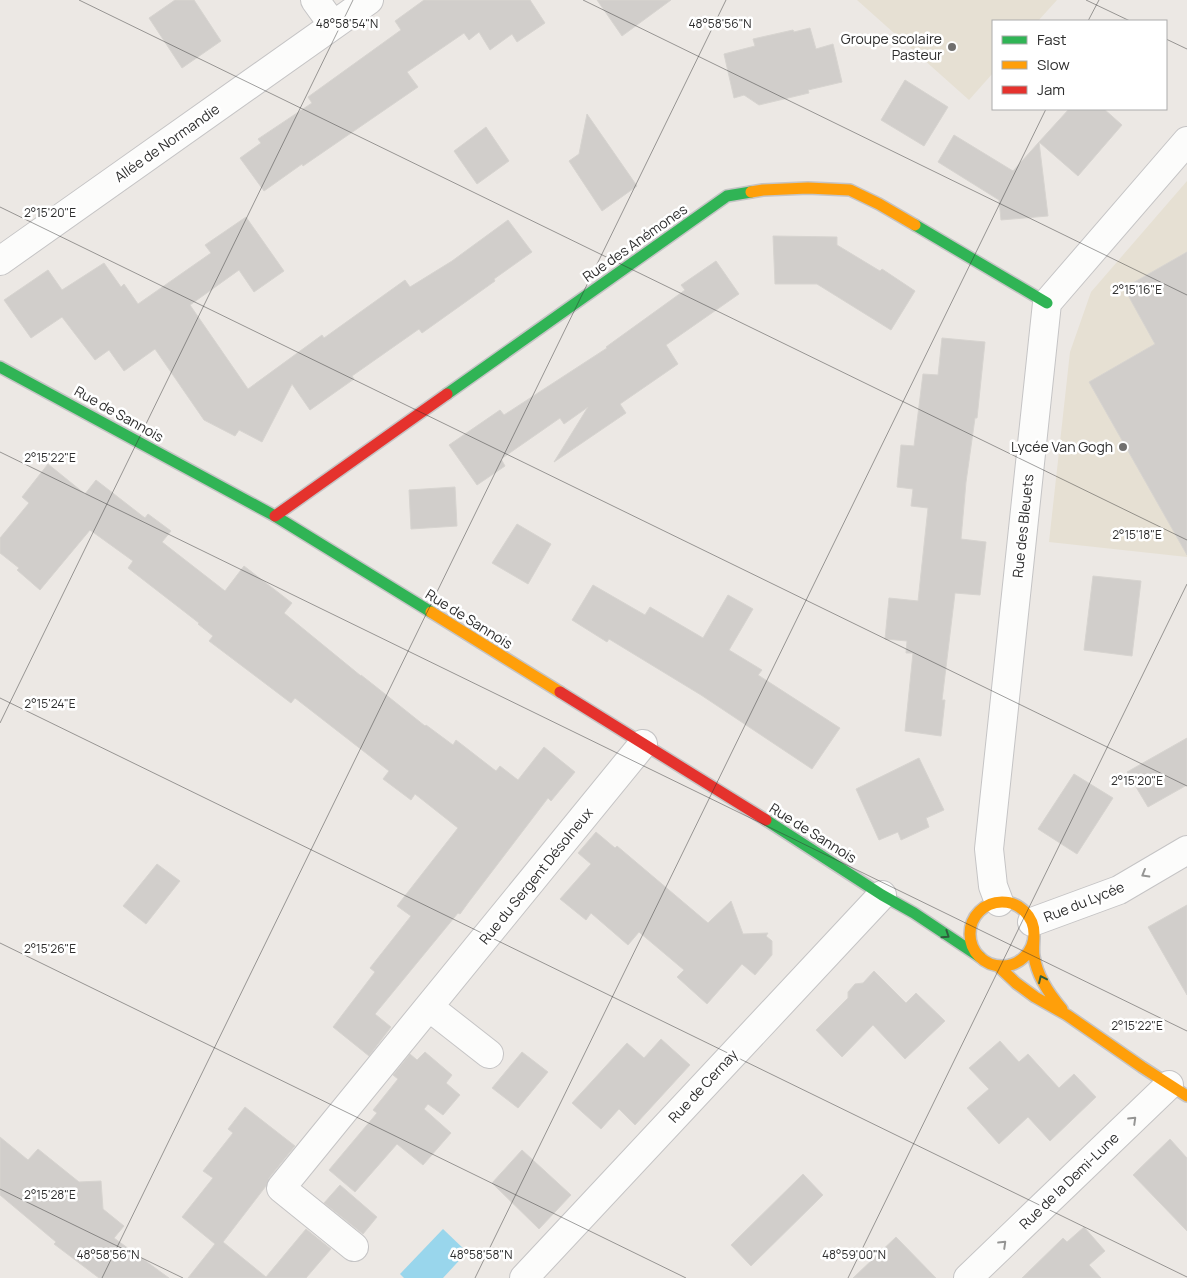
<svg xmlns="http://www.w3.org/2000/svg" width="1187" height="1278" viewBox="0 0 1187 1278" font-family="Manrope,sans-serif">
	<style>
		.education { fill: #e6e0d3 }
		.water { fill: #99d6ec }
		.building { fill: #d1cecb; stroke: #d7d4d0 }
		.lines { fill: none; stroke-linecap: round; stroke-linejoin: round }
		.street-casing { stroke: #c5c4c5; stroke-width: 30 }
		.fast-casing { stroke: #c5c4c5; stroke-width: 14 }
		.slow-casing { stroke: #c5c4c5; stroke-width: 14 }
		.jam-casing { stroke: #c5c4c5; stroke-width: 14 }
		.street { stroke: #fcfcfb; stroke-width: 28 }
		.fast { stroke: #30b455; stroke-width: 11 }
		.slow { stroke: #ff9f0a; stroke-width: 11 }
		.jam { stroke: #e5322d; stroke-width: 11 }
		.oneway { stroke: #959594 }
		.oneway2 { stroke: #2f5d3c }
		.ticks { fill: none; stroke: #2e2e2e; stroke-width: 1; stroke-opacity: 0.45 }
		.poi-dot { fill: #706f6e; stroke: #fff; stroke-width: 2 }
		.labels { text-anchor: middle; stroke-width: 5; stroke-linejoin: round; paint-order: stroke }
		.poi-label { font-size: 14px; fill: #2e2e2e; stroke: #fff; text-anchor: end }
		.street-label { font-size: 14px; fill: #2e2e2e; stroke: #fff }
		.ticks-label { font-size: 12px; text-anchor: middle; fill: #2e2e2e; stroke: #fff; stroke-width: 5; stroke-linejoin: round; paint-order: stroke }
	</style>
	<rect width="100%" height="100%" fill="#ece8e4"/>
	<path class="education" d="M857,0h200l-19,21h-45v52l-24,27z
		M1187,181v376l-138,-15 21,-190 21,-60z"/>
	<path class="water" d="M443,1229l24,23 -24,26h-39l-4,-4z"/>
	<path class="building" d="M175,0h19l27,41 -39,27 -33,-50z
		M424,0h106l15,23 -28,19 -5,-8 -22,16 -11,-18 -10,8 -5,-7 -57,39 11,15 -115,79 -1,-2 -38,27 -24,-33 21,-15 -3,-4 54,-36 -4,-6 93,-67 -6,-9z
		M597,0h74l-49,36z
		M810,28l6,21 17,-5 9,38 -34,8 1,3 -50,12 -15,-10 -10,3 -10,-44 31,-8 -2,-7 40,-9 1,2z
		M905,80l43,27 -24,39 -43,-26z
		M1069,109h35l18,16 -44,51 -39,-34z
		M587,114l50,72 -35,25 -33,-50 10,-7z
		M486,127l23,34 -32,23 -23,-33z
		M954,135l59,36 26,-29 9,74 -47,4 -2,-20 -61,-38z
		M246,217l38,54 -30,21 -15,-22 -49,35 58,84 74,-54 2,3 81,-58 5,7 42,-26 56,-41 24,32 -38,27 1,2 -73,52 -3,-4 -67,47 2,3 -44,31 -18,-26 -30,58 -23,-12 -4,6 -31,-16 -49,-71 -31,22 -15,-21 -14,10 -33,-43 -31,21 -27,-38 44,-30 14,20 42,-27 17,24 3,-3 14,20 73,-51 -6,-8z
		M773,236l64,1v8l43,26 2,-2 33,22 -24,39 -74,-46h-42z
		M1187,252v303l-98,-173 66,-38 -31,-56z
		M716,261l23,33 -73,51 12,19 -58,40 6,9 -72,49 34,-55 -24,17 -4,-6 -59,41 4,7 -28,19 -28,-40 51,-35 4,5 103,-67 -1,-1 79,-57 -4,-5z
		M942,338l43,4 -8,76h-2l-9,64 -5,57 25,3 -6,53 -25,-2 -13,107h3l-4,36 -36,-5 8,-78h-7l1,-12 -22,-2 4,-41 29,3 10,-93 -17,-2 2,-17 -16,-2 4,-42 13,1 9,-72 15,1z
		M48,464l37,30 11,-14 49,38 3,-4 23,17 -9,11 63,49 19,-25 48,37 -8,10 77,63v-1l14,11 50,40 1,-1 27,20 3,-5 40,31 4,-5 18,14 26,-33 31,25 -24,29 -3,-3 -80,105 -8,11 -2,-1 -83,101 16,13 -22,29 -36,-29 42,-55 -5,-4 41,-52 -14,-10 61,-78 -43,-34 -4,6 -28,-21 6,-8 -94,-73 -4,5 -82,-62 4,-5 -15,-12 1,-1 -71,-55 5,-7 -43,-31 -50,60 -23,-20 2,-2 -19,-15v-15l29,-35 -7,-6z
		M455,487l2,39 -46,3 -2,-39z
		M517,524l34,20 -23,40 -36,-21z
		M1093,576l48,5 -9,75 -48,-6z
		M593,585l52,30 5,-8 53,31 25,-43 25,14 -24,41 33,20 -4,5 82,53 -28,41 -111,-74 -92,-56 -2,3 -35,-22z
		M1187,738v47l-39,22 -21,-35z
		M919,758l25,52 -18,8 3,9 -28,13 -3,-8 -19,8 -23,-51z
		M1074,774l39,24 -36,56 -39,-25z
		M596,832l19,16 2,-2 91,77 23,-22 12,33 25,-1 -2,3 6,5v14l-17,20 -13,-11 -35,40 -30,-27 7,-7 -45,-38 -11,13 -37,-32 -5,7 -26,-21 31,-35 -13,-11z
		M157,864l23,17 -34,43 -23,-18z
		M1187,905v90l-39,-68z
		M874,971l32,32 10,-10 29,28 -40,38 -32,-34 -31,32 -26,-27 32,-32v-6l7,-8 8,-1z
		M661,1039l29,26 -55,60 -16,-16 -18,20 -29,-26 55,-60 17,15z
		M1000,1041l19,21 9,-8 31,34 15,-14 22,23 -46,44 -22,-24 -29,27 -32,-36 22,-19 -20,-21z
		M425,1052l27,23 -6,8 14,12 -17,20 -15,-11 -4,5 27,24 -28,32 -26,-21 -42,48 -26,-22 48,-57 -4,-3 25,-31 -5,-4 17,-21 7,6z
		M522,1052l26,20 -30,36 -26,-20z
		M245,1107l50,39 -26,32 -3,8 -43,56 43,35 40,-48 25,20 -25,29h-118l27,-34 -33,-27 31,-39 -10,-7 30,-38 -5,-4z
		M0,1137l28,23 10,-11 41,33 22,-1 2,28 21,17 -10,12 55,40h-70l-45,-34 2,-2 -56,-47z
		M1170,1139l17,19v73l-54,-56z
		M522,1150l49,45 -32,34 -47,-46z
		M803,1174l20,21 -72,71 -20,-21z
		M340,1185l37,32 -14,17 -39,-31z
		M1084,1227l21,24 -16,14 12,13h-79l41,-40 4,4z
		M896,1237l40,41h-83z"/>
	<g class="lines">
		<defs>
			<path id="street" d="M315,0l18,25
				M0,261l369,-261
				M999,902l-6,-16 -4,-37 58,-546 140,-162
				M1032,922l87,-32 68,-40
				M429,1007l60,47
				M354,1247l-73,-59 362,-444
				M524,1278l358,-383
				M968,1278l201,-193"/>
			<path id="fast" d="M915,225l132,78
				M0,367l275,149 156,96
				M447,394l280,-198 24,-4
				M766,820l116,75 32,18 66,44"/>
			<path id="slow" d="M751,192l12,-2 45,-2 42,2 29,14 36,21
				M431,612l129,80
				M970 934a32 32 0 1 1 64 0a32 32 0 1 1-64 0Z
				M1034,936c0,7 -1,14 0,20 3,20 15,38 28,53
				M998,966l18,17 19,14 32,18 75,52 45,29"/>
			<path id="jam" d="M275,516l172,-122
				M560,692l206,128"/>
		</defs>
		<use href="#street" class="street-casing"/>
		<use href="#fast" class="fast-casing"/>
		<use href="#slow" class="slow-casing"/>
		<use href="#jam" class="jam-casing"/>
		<use href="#street" class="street"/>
		<use href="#fast" class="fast"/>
		<use href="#slow" class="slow"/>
		<use href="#jam" class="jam"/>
	</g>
	<defs><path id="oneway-chevron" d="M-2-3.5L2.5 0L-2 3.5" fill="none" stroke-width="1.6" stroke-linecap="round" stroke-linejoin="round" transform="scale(1.25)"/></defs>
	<g class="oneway">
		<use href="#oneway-chevron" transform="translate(1145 874) rotate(150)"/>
		<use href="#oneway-chevron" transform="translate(1133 1120) rotate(-44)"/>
		<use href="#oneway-chevron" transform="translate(1003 1244) rotate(-44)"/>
	</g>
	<g class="oneway2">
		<use href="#oneway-chevron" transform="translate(946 935) rotate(34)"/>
		<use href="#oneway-chevron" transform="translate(1042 979) rotate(-115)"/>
	</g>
	<path class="ticks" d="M79,0l1108,540M583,0l604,295M1086,0l44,21M1088,21l11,-21M1166,39l21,10M0,207l1187,579M0,452l1187,579M0,698l1187,579M0,723l353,-723M0,943l686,335M0,1189l183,89M102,1278l624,-1278M475,1278l571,-1169M848,1278l339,-694"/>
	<g class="poi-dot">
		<circle cx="952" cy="47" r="5"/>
		<circle cx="1123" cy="447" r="5"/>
	</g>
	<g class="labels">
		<g class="poi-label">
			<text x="942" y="44">Groupe scolaire<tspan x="942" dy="16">Pasteur</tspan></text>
			<text x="1113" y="452">Lycée Van Gogh</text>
		</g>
		<g class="street-label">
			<text transform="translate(167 143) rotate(-35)" y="5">Allée de Normandie</text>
			<text transform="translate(635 243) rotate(-35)" y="5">Rue des Anémones</text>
			<text transform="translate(119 414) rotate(29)" y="5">Rue de Sannois</text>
			<text transform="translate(1023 526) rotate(-84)" y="5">Rue des Bleuets</text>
			<text transform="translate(469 619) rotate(32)" y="5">Rue de Sannois</text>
			<text transform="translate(813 833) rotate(32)" y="5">Rue de Sannois</text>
			<text transform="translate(536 876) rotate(-51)" y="5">Rue du Sergent Désolneux</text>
			<text transform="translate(1084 902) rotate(-22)" y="5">Rue du Lycée</text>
			<text transform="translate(703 1086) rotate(-47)" y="5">Rue de Cernay</text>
			<text transform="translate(1069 1181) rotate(-44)" y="5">Rue de la Demi-Lune</text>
		</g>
	</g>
	<g class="ticks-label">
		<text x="347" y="28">48°58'54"N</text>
		<text x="720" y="28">48°58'56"N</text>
		<text x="50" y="217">2°15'20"E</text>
		<text x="1137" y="294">2°15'16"E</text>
		<text x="50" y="462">2°15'22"E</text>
		<text x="1137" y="539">2°15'18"E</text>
		<text x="50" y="708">2°15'24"E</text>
		<text x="1137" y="785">2°15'20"E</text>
		<text x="50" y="953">2°15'26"E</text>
		<text x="1137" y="1030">2°15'22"E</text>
		<text x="50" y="1199">2°15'28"E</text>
		<text x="108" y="1259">48°58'56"N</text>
		<text x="481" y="1259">48°58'58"N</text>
		<text x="854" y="1259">48°59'00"N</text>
	</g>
	<rect x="992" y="20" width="175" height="90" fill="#ffffff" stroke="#ababab"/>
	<rect x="1002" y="36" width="25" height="8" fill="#30b455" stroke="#ababab"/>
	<text x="1037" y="45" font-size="15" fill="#2e2e2e">Fast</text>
	<rect x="1002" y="61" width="25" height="8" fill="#ff9f0a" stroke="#ababab"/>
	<text x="1037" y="70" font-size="15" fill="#2e2e2e">Slow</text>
	<rect x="1002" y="86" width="25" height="8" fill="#e5322d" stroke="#ababab"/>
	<text x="1037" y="95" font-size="15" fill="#2e2e2e">Jam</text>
</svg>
